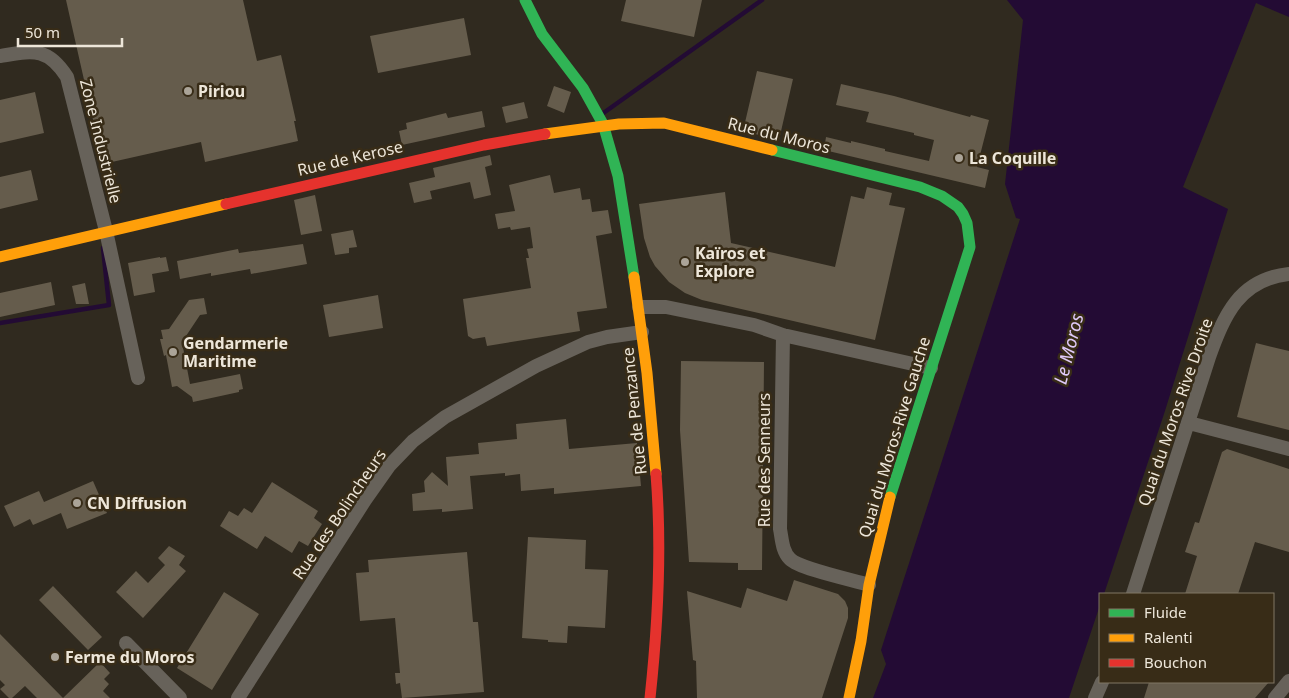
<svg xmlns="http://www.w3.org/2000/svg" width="1289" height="698" viewBox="0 0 1289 698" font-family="'Noto Sans',sans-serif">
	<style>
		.water { fill: #230b34 }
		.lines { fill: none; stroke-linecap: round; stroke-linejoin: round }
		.stream { stroke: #230b34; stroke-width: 4.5 }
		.building { fill: #655c4c }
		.street { stroke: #67625a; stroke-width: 14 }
		.fast { stroke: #30b455; stroke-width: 11 }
		.slow { stroke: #ff9f0a; stroke-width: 11 }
		.jam { stroke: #e5322d; stroke-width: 11 }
		.poi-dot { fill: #aba498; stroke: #382c17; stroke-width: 2 }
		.labels { text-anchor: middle; stroke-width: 5; stroke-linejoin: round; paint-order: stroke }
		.poi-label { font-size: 16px; font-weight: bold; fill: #ede6d9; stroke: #382c17; text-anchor: start }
		.street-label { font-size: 16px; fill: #ede6d9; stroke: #382c17 }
		.water-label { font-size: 18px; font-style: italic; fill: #e0cafa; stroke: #382c17 }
	</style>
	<rect width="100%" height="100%" fill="#302a1f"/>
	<path class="water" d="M1007,0h282v17l-33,-14 -73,184 45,22 -64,205 -60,180h-4v11l-31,93h-196l13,-34 -5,-14 139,-431 -4,-1 -11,-34 18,-164z"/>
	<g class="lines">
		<path class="stream" d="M602,114l160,-114
			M0,323l109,-18 -6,-57"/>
	</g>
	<path class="building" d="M66,0h177l14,61 24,-6 15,66h-2l4,20 -93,21 -4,-20 -98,22z
		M626,0h76l-8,37 -73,-16z
		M464,18l7,37 -93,18 -8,-37z
		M757,71l36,8 -14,61 -36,-9z
		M841,84l53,12 76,21 1,-2 18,5 -12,47 12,3 -4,18 -161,-38 2,-13 25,6v-2l13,3 21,5v2l44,10 5,-21 -20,-5v-2l-48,-11 3,-10 -33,-7z
		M554,86l17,6 -7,21 -17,-7z
		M35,92l9,41 -44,10v-43z
		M524,102l4,16 -22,5 -4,-16z
		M482,111l3,16 -83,18 -3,-14 8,-2 -1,-6 40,-10 2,5z
		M490,155l2,10 -7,2 6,28 -17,4 -4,-17 -40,9 2,8 -18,4 -5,-20 26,-6 -2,-9z
		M31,170l7,30 -38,9v-32z
		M550,175l4,18 26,-5 2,12 8,-1 2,13 16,-2 4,23 -16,3 11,72 -30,4 3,19 -93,15 -2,-9 -12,2 -5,-3 -5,-37 68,-11 -5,-30h3l-2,-9 6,-1 -3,-21 -19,3 -1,-3 -12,2 -3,-15 20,-3 -6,-26z
		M867,187l25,6 -3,12 16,3 -30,132 -173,-40 -17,-7 -16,-11 -14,-16 -5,-9 -6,-19 -5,-34 86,-12 6,51 104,24 16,-71 13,3z
		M315,195l7,36 -21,4 -7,-35z
		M353,230l4,17 -8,1v5l-14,2 -4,-21z
		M303,244l4,20 -56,10 -1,-5 -39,7v-3l-31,6 -3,-18 61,-12 1,4z
		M160,257v1l6,-1 3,14 -17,3 3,18 -21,4 -6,-33z
		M51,282l4,23 -55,12v-24z
		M85,283l4,21h-13l-4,-18z
		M378,295l5,33 -54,9 -6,-32z
		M204,298l3,16 -7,1 -18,27 8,42 50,-10 3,15 -4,1v2l-46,10 -1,-5 -15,-11 -5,1 -6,-32 -2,1 -4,-17h3l-2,-9 8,-1 20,-29z
		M1256,343l33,8v79l-52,-13z
		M681,361l83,1 -2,208h-24v-7l-49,-1 -9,-132z
		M566,419l3,30 68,-6 4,43 -87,8v-6l-33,3 -1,-17 -15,2v-3l-35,3 3,33 -31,3v-3l-29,2 -1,-17 13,-2 -1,-11 8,-9 16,14 -2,-29 33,-3 -1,-11 39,-4 -1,-15z
		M1227,449l62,20v83l-34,-10 -17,52h-53l12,-38 -12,-4 10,-30 4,1 23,-71z
		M93,481l14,32 -40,16 -6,-16 -28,12 -3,-6 -16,8 -10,-21 35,-15 5,11z
		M272,482l46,29 -4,7 8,6 -14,22 -9,-5 -7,12 -27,-17 -8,13 -37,-23 9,-15 9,5 6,-8 8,5z
		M528,537l58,3 -1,29 23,1 -3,58 -37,-2 -1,17 -19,-1v-2l-26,-2z
		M169,546l16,10 -6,9 7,6 -43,47 -27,-26 20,-21 12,12 17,-18 -7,-7z
		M467,552l6,70h5l6,70 -82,6 -2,-15 -4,1 -1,-11h5l-5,-55 -35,3 -4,-48 13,-1 -1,-12z
		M794,580l44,14 7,7 3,7v10l-26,80h-125l-1,-37 -3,-1 -6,-69 54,17 6,-20 40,13z
		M53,586l49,51 -14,13 -49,-50z
		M224,592l35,22 -47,76 -35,-22z
		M0,634l63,64 37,-36 10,11 -6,6 5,5 -6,7 7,7h-73l-12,-12 -13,12h-3l-9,-9 5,-4 -5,-5z
		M1149,682h120l-14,16h-111z"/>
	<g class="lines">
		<path class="street" d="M0,56c32,-5 47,-10 67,21l39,154 32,147
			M639,307h27l88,18 29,10 148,33
			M783,335l-3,194c2,10 2,22 10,30 10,10 63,21 79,26
			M1189,423l100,26
			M1133,594l76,-237c15,-41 30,-78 80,-83
			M126,643l54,55
			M238,698l127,-198 24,-34 24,-25 32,-24 91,-51 52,-24 19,-5 35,-5
			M1095,698l7,-16
			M1275,698l14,-17"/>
		<path class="fast" d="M525,0l17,34 41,54 20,36 15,52 16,101
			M772,150l148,37 22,9 16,11 5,7 4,9 3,24 -80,250"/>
		<path class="slow" d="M545,134l74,-10 45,-1 108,27
			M0,257l226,-53
			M634,277l13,96 9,101
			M849,698l12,-57 8,-56 21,-88"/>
		<path class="jam" d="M226,204l258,-59 61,-11
			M650,698c8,-74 12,-149 6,-224"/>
	</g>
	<g class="poi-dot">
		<circle cx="188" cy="91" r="5"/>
		<circle cx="959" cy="158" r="5"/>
		<circle cx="685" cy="262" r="5"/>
		<circle cx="173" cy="352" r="5"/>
		<circle cx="77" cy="503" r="5"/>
		<circle cx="55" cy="657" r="5"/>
	</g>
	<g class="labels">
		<g class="poi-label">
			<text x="198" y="97">Piriou</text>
			<text x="969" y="164">La Coquille</text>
			<text x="695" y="259">Kaïros et<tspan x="695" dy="18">Explore</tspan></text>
			<text x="183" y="349">Gendarmerie<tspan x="183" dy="18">Maritime</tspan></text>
			<text x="87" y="509">CN Diffusion</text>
			<text x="65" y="663">Ferme du Moros</text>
		</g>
		<g class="street-label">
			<text transform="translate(779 135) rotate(14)" y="6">Rue du Moros</text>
			<text transform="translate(101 141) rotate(76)" y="6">Zone Industrielle</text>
			<text transform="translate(350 158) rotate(-13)" y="6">Rue de Kerose</text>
			<text transform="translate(634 411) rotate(-96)" y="6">Rue de Penzance</text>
			<text transform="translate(1175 412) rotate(-71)" y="6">Quai du Moros Rive Droite</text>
			<text transform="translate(894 437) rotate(-73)" y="6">Quai du Moros-Rive Gauche</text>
			<text transform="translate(764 460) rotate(-90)" y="6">Rue des Senneurs</text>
			<text transform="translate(339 514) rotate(-56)" y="6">Rue des Bolincheurs</text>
		</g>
		<g class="water-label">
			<text transform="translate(1069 349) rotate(-76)" y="6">Le Moros</text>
		</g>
	</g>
	<rect x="1099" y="593" width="175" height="90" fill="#382c17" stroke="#807665"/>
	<rect x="1109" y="609" width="25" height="8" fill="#30b455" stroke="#807665"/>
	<text x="1144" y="618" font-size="15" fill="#ede6d9">Fluide</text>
	<rect x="1109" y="634" width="25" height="8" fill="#ff9f0a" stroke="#807665"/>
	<text x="1144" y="643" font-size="15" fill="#ede6d9">Ralenti</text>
	<rect x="1109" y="659" width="25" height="8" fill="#e5322d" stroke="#807665"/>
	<text x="1144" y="668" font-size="15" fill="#ede6d9">Bouchon</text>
	<path d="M18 38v8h104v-8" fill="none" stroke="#ede6d9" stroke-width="2.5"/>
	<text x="25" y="38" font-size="15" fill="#ede6d9" stroke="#382c17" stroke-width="4" paint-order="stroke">50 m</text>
</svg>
